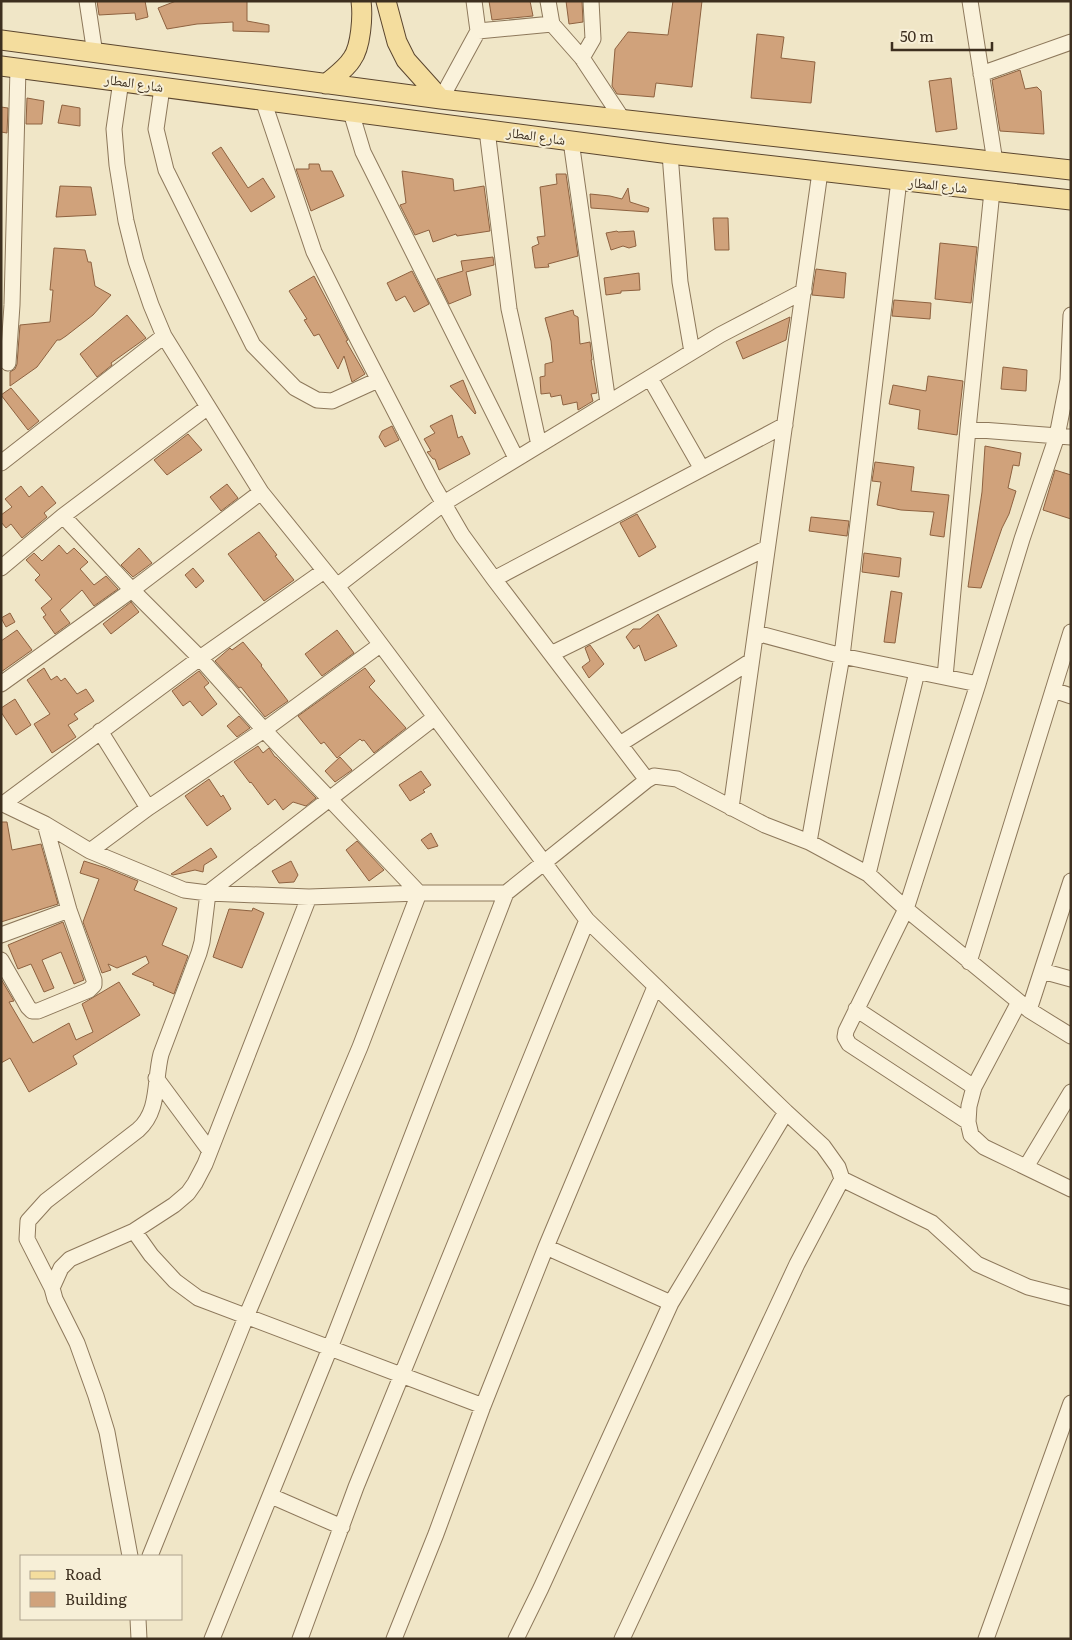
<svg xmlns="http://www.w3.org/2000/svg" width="1072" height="1640" viewBox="0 0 1072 1640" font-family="Literata,'Noto Naskh Arabic',serif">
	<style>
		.building { fill: #d0a27b; stroke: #8e6240 }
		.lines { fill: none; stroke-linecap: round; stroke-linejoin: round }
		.minor-casing { stroke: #8d785b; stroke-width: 17 }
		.major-casing { stroke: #5b462f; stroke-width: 21 }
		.minor { stroke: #faf2db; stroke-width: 15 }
		.major { stroke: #f4dd9e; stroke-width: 19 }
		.labels { text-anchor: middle; stroke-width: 4; stroke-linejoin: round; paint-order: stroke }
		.street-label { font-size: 14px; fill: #3d2f1f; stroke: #f7efd7 }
	</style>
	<rect width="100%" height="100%" fill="#f0e6c7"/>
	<path class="building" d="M97,1h48l3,16 -12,3 -1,-7 -36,2z
		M176,1h71v20l22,4v7l-36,-1v-9l-36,2 -30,5 -9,-21z
		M489,1h41l3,15 -41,4z
		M566,1h16l1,21 -14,2z
		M673,1h29l-10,86 -36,-4 -2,14 -37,-3 -5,-8 3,-37 13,-17 40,3z
		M757,34l27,3 -3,21 34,4 -4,41 -60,-5z
		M1020,70l5,19 12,-2 4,4 3,43 -44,-3 -8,-51z
		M951,78l6,51 -21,3 -7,-51z
		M27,98l17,3 -2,23h-16z
		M62,105l18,3v18l-22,-3z
		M1,107l7,1 -1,25 -6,-1z
		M221,147l27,41 15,-10 12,19 -24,15 -39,-59z
		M309,164h10l2,7h11l12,25 -33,15 -15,-42h13z
		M402,171l51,8 1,12 30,-5 6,45 -33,5 -1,-2 -23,8 -4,-12 -14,5 -15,-30 6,-2z
		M556,174h10l12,82 -30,8 1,3 -14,1 -3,-21 7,-3 -2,-7 8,-1 -5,-49 17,-3z
		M60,186l31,1 5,28 -40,2z
		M628,188l2,14 19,6 -1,4 -57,-4 -1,-14 20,2 12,3z
		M713,218h15l1,32h-14z
		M617,231l1,1 16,-1 2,15 -7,2 -6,-2 -12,4 -5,-17z
		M940,243l37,4 -6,56 -36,-4z
		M54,248l31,2 3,12h3l4,24 16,9 -18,20 -27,21 -6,4h-3l-20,27 -27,19v-14l5,-3 2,-5 3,-39 30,-3 3,-32h-3z
		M493,257l1,8 -28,7 5,23 -22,9 -12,-25 26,-8 -2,-10z
		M816,269l30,4 -2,25 -32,-3z
		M412,271l17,33 -15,8 -9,-16 -9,5 -9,-18z
		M639,273l1,17 -19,1v2l-15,2 -2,-17z
		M314,276l34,64 -2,1 19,33 -13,8 -8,-26 -6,13 -19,-35 -5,2 -10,-16 3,-1 -18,-28z
		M894,300l37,3 -1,16 -38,-3z
		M573,310l1,5 4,2 2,27 10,-2 2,18h-1l6,33 -6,1 2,7 -15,9 -1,-8 -14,3 -2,-10 -10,2 -1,-4 -9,1 -1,-17 5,-1v-12l8,-2 -2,-21 -6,-23z
		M127,315l19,23 -35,25 1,2 -15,12 -17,-23z
		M790,317l-4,23 -43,19 -7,-17z
		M1003,367l24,3 -1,21 -25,-2z
		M928,376l35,5 -6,54 -39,-6 2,-19 -31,-6 4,-19 33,6z
		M463,380l13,33 -1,1 -25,-28z
		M11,388l28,33 -11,9 -27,-35z
		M452,415l6,23 4,-2 8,18 -31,16 -4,-11h-2l-6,-7 4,-1 -7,-12 11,-6 -5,-7z
		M392,426l7,14 -14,7 -6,-10 3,-6z
		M188,434l14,16 -35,25 -13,-15z
		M985,446l36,7 -2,13 -6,-1 -5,23 8,3 -7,23 -7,14 -21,60 -13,-1 14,-95z
		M875,462l39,5 -3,24 38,4 -5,42 -14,-2 4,-23 -33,-2 -24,-5 4,-23 -9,-1z
		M1055,470l16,5v44l-28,-9z
		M227,484l11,14 -17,13 -11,-14z
		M21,486l8,11 13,-11 14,17 -12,10 3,4 -25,21 -11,-14 -5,4 -5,-6v-7l11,-8 -7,-8z
		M637,514l19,33 -17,10 -19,-34z
		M811,517l38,4 -2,15 -38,-5z
		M259,532l18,23 -2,1 19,24 -30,21 -36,-47z
		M59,545l8,9 7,-6 14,14 -8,7 14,16 12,-9 12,13 -24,17 -12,-16 -22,20 10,13 -15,11 -12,-17 3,-2 -5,-7 11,-9 -17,-19 5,-5 -14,-15 8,-7 8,8z
		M139,548l13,15 -19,14 -12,-12z
		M864,553l37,5 -2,19 -37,-5z
		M193,568l11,13 -8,7 -11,-13z
		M891,591l11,2 -7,50 -11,-1z
		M131,602l8,10 -28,22 -8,-10z
		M10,613l5,9 -9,5 -5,-9z
		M658,614l19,32 -32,15 -6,-16 -5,4 -8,-12 7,-8h7z
		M17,630l15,20 -31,22v-31z
		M337,630l17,23 -32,23 -17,-22z
		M243,642l19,23 -1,1 27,35 -23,16 -24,-30 -2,1 -24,-27 15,-13 2,2z
		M590,645l14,19 -15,14 -7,-11 8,-6 -5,-13z
		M44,668l7,12 6,-4 4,5 4,-3 12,16 9,-5 8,12 -20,13 4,5 -10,6 8,12 -24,16 -18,-29 16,-10 -23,-34z
		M365,668l10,13 -6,6 37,41 -32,25 -10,-13 -2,1 -2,-2 -23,19 -13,-16 -3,2 -23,-28z
		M199,671l10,12 -5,4 13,17 -15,12 -12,-15 -7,5 -11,-15z
		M15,699l16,26 -15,10 -15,-23v-4z
		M239,716l11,12 -13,9 -10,-11z
		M258,746l5,7 6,-5 6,9h1l40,41 -10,8 -13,-4 -10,8 -8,-11 -7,6 -17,-23 -1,1 -16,-21z
		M340,757l12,13 -17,12 -10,-11z
		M421,771l10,14 -8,5 2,2 -15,9 -11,-16z
		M209,779l12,18 2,-2 8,14 -24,17 -22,-30z
		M1,822h6l5,28 29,-6 17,60 -57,18z
		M431,833l7,13 -10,3 -7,-9z
		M357,841l27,29 -15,11 -23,-31z
		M211,848l6,9 -13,8 -1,7 -8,-2 -22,5 -2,-1z
		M84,861l22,7 32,13 -4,9 43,18 -15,37 26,11 -14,38 -21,-9 1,-2 -22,-9 17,-11 -3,-7 -29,12 -9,-4 3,6 -9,3 -19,-51 16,-43 -19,-6z
		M291,861l7,14 -4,7 -15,1 -7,-12z
		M253,908l11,5 -22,55 -29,-11 16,-48 23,2z
		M63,922l21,58 -10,4 -13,-32 -19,8 12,28 -10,4 -13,-28 -13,5 -10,-24z
		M1,979l13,22 -5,1 24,41 36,-20 7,17 17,-8 -11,-28 37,-22 21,33 -67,41 4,8 -48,28 -19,-34 -9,5z"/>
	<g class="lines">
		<defs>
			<path id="minor" d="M87,1l8,53
				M548,1l4,23
				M970,1l25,161
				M478,31l74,-7 30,34 41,62
				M582,58l11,-19 -2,-38
				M981,74l90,-32
				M121,81l-7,48 3,36 9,56 10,40 15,44 13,31 97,156 76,94 250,334 199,192 37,34 15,21 4,12 -45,85 -175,375
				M162,88l-6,41 10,41 87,175 42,43 22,12 15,1 46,-21
				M441,99l37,-68 -4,-30
				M263,100l51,152 42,84 77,149 29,50 32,44 153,201
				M351,112l12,40 153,306
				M487,130l22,179 30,136
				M571,141l37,262
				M670,154l10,128 12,70
				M8,363l4,-58 6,-237
				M650,378l52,91
				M968,429l103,8
				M1,463l163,-127
				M63,516l69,74 68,68 64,72 155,163 -59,154 -114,270 -96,239
				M1,568l62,-52 145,-109
				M494,579l291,-154
				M337,586l107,-83 276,-168 84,-44
				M756,633l86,23 136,28
				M551,654l216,-106
				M945,677l23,-248 24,-238
				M1,684l131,-94 129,-98
				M1053,690l18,6
				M100,731l48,77
				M620,744l131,-83
				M1,803l44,21 45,27 94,39 24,3 101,4 110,-4h87l141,-113 7,-4 23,3 88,46 44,17 59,32 38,35 123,101 42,26
				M3,804l197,-146 124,-87
				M731,808l89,-636
				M809,842l33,-186 57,-476
				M90,851l58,-43 116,-78 116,-85
				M868,874l49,-202
				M1,935l68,-25
				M1,960l27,47 4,4h6l51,-21 5,-5v-5l-25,-70 -24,-86
				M969,962l102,-330
				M1042,971l29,8
				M1019,1002l-45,85 -5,19 -1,16 3,13 13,12 87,42
				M856,1009l118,78
				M1029,1010l42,-129
				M156,1078l54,73
				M968,1122l-119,-78 -4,-7 1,-6 60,-122 72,-225 44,-145 35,-103 11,-56 3,-65
				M1026,1167l45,-75
				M842,1179l90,44 45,41 51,23 43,11
				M134,1231l17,24 24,26 23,17 285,108
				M546,1247l125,56
				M52,1288l-25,-49 1,-18 18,-20 92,-71c22,-19 16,-49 23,-76l38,-101 3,-11 6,-49 226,-175
				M271,1496l71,31
				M130,1556l-23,-124 -11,-36 -19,-53 -22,-44 -3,-11 9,-20 9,-9 64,-28 40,-26 14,-12 7,-10 10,-19 104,-267
				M138,1619l1,20
				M212,1639l118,-291 176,-455
				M300,1639l56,-152 231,-567
				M394,1639l42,-105 47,-128 63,-159 109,-260
				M516,1639l25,-51 130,-285 115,-191
				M986,1639l85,-236"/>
			<path id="major" d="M386,1l11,41 9,18 35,39
				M1,40l440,59 630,71
				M1,66l669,88 401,46
				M326,84c9,-8 20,-15 26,-25 9,-12 11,-43 9,-58"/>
		</defs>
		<use href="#minor" class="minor-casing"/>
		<use href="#major" class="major-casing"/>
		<use href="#minor" class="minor"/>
		<use href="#major" class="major"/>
	</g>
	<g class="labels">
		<g class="street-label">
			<text transform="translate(134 83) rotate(8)" y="5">شارع المطار</text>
			<text transform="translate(536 136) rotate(8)" y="5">شارع المطار</text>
			<text transform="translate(938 185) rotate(6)" y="5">شارع المطار</text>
		</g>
	</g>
	<rect width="1072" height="1640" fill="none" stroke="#3d2f1f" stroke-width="5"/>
	<rect x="20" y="1555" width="162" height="65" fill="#f7efd7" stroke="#ada28d"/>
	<rect x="30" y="1571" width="25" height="8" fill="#f4dd9e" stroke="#ada28d"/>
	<text x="65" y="1580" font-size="15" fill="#3d2f1f">Road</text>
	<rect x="30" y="1592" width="25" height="15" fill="#d0a27b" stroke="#ada28d"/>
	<text x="65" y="1605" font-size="15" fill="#3d2f1f">Building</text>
	<path d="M892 42v8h100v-8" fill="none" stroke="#3d2f1f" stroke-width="2.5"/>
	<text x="900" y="42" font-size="15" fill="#3d2f1f" stroke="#f7efd7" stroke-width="4" paint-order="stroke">50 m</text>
</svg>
